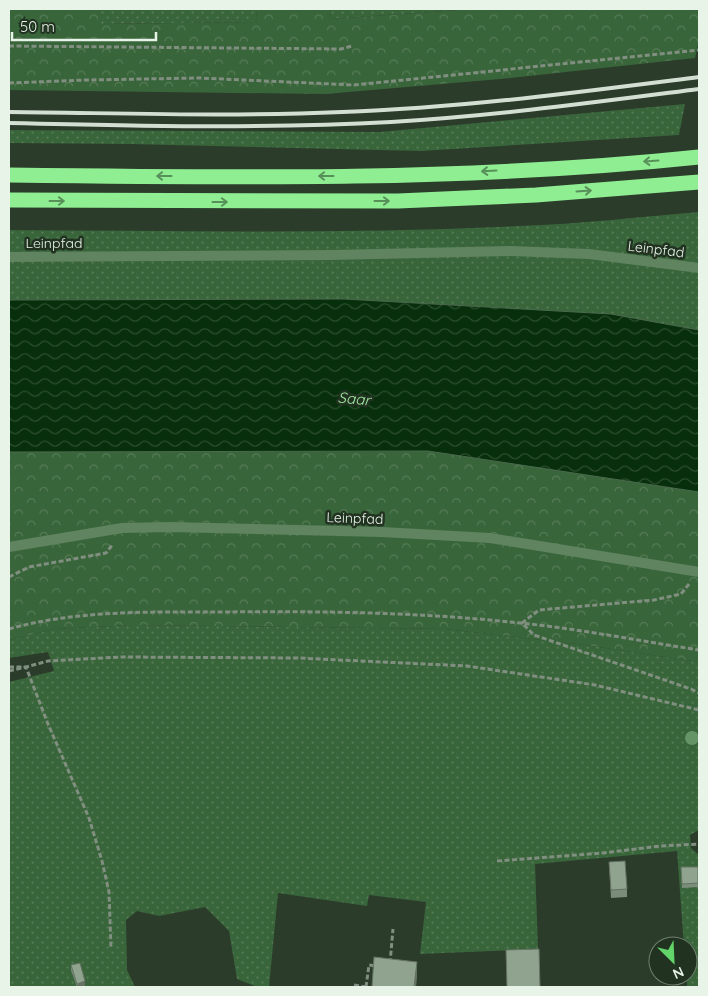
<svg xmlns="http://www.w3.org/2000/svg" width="708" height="996" viewBox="0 0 708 996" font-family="Quicksand,sans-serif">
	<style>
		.grass { fill: url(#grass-dots) }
		.forest { fill: url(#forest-crowns) }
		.water { fill: url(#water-waves); stroke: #4b6a4e }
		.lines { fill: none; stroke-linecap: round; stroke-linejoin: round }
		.path { stroke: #818f81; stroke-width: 3; stroke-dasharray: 5 2.5; stroke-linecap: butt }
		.lane { stroke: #5f845f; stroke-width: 10 }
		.highway { stroke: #8fed92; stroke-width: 15 }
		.rail { stroke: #d3dfd3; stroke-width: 4 }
		.tree { fill: #659566 }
		.wall { fill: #7b8c7b }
		.shaded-wall { fill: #647264 }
		.building { fill: #8fa38f; stroke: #647264 }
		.oneway { stroke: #58905a }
		.labels { text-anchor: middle; stroke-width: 5; stroke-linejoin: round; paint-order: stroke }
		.street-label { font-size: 14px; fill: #e9f4e9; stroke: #213221 }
		.water-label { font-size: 15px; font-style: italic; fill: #a2eca3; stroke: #213221 }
	</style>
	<defs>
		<pattern id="grass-dots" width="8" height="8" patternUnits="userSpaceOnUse" patternTransform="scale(1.25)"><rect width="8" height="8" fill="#39653a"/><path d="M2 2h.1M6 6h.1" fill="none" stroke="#567c56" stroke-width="1.8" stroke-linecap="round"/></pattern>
		<pattern id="forest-crowns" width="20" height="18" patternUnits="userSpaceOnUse" patternTransform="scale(1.25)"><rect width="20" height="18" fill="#39653a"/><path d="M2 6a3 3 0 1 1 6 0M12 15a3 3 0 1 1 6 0" fill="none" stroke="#567c56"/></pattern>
		<pattern id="water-waves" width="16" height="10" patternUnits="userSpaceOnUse" patternTransform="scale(1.25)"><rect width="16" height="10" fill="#072f0b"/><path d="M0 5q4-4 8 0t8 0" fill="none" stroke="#2b4e2f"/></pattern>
	</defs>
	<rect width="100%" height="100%" fill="#2b3c2b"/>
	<path class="grass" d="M101,9h155l1,13 -156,2z
		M330,9h143l-142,10z
		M685,104l-6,31 -258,16 -291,-7 -121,-1v-13l371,2z
		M699,212v118l-88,-16 -267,-15 -335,1v-70c170,1 340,4 510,-4 60,-2 120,-9 180,-14z
		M133,625l312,4 140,16 114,17v168l-9,5 1,13 8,7v132h-12l1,-41h-4l-7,-95 -142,13 3,85 -118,5 6,-52 -57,-7 -2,11 -89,-13 -9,94h-12l-20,-8 -8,-48 -24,-24 -46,9 -22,-5 -11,9 1,50 8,17h-126v-305l45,-11 -6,-19 -39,6v-18l46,-11z"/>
	<path class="forest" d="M9,9h92v15l156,-2 -1,-13h74l1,10 142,-10h226v31l-4,18 -195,21 -175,15 -316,-4z
		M428,451l271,41v170l-114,-17 -140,-16 -312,-4 -78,4 -46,11v-188z"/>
	<path class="water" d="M344,299l267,15 88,16v162l-271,-41 -419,1v-152z"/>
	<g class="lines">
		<path class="path" d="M9,46l332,3 11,-3
			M9,83l77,-3 114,-2 154,7 345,-35
			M9,577l20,-10 77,-14 7,-9
			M689,584l-8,10 -27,6 -115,10 -17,13 12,12 157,54 8,4
			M9,629c67,-19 141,-17 210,-17 100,-1 201,0 301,11 60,6 120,18 179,27
			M9,667h17l22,-6 73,-4 177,1 169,8 128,19 104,25
			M9,671l17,-4 22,57 41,94 13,43 7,31 2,56
			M497,861l106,-8 57,-7 39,-2
			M390,963l3,-34
			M354,985l13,2
			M366,987l3,-22 7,1"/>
		<path class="lane" d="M9,257l322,-2 180,-4 78,3 110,14
			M9,547l113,-19 48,-1 212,5 108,6 209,34"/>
		<path class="highway" d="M9,175c230,3 461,6 690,-18
			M9,200l389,1 138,-6 163,-13"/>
		<path class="rail" d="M9,112c111,1 222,5 333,0 119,-4 238,-20 357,-35
			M9,123c127,3 255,6 382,-1 103,-6 206,-20 308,-33"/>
	</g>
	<circle class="tree" cx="692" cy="738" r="7"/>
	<path class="wall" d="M609,862l18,27v8l-16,1z
		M681,867h17v20l-16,1z
		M71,965l14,21 -5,1h-3l-6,-17z"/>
	<path class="shaded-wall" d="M417,962v16l-1,9h-2z
		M85,981v5l-8,1v-3z"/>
	<path class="building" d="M625,861l2,28 -16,1 -2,-28z
		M681,867h17v16l-16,1z
		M539,949l1,38h-33l-1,-37z
		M374,957l43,5 -3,25h-42z
		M80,963l5,18 -8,3 -6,-19z"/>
	<defs><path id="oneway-shaft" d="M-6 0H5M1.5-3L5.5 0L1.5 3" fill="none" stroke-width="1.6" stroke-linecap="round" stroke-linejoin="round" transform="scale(1.25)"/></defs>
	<g class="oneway">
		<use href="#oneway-shaft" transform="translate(651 161) rotate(176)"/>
		<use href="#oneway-shaft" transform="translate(489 171) rotate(177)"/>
		<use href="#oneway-shaft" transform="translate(164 176) rotate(-180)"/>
		<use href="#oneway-shaft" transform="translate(326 176) rotate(180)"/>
		<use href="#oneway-shaft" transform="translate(584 191) rotate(-4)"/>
		<use href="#oneway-shaft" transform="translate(57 201)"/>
		<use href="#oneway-shaft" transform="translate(382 201)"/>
		<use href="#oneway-shaft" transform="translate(220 202)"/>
	</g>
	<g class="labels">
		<g class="street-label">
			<text x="54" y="248">Leinpfad</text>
			<text transform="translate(656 249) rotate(7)" y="5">Leinpfad</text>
			<text transform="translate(355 518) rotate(2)" y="5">Leinpfad</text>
		</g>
		<g class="water-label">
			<text transform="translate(354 399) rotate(5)" y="5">Saar</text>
		</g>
	</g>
	<rect width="708" height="996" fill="none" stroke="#e9f4e9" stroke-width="20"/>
	<g transform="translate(673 961) rotate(156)"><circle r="24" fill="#213221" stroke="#718071"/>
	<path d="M0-4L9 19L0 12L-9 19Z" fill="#62d469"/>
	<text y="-8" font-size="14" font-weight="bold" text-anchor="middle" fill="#e9f4e9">N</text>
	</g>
	<path d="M12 32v8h144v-8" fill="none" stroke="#e9f4e9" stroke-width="2.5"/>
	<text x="20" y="32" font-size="15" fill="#e9f4e9" stroke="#213221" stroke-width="4" paint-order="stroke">50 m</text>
</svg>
